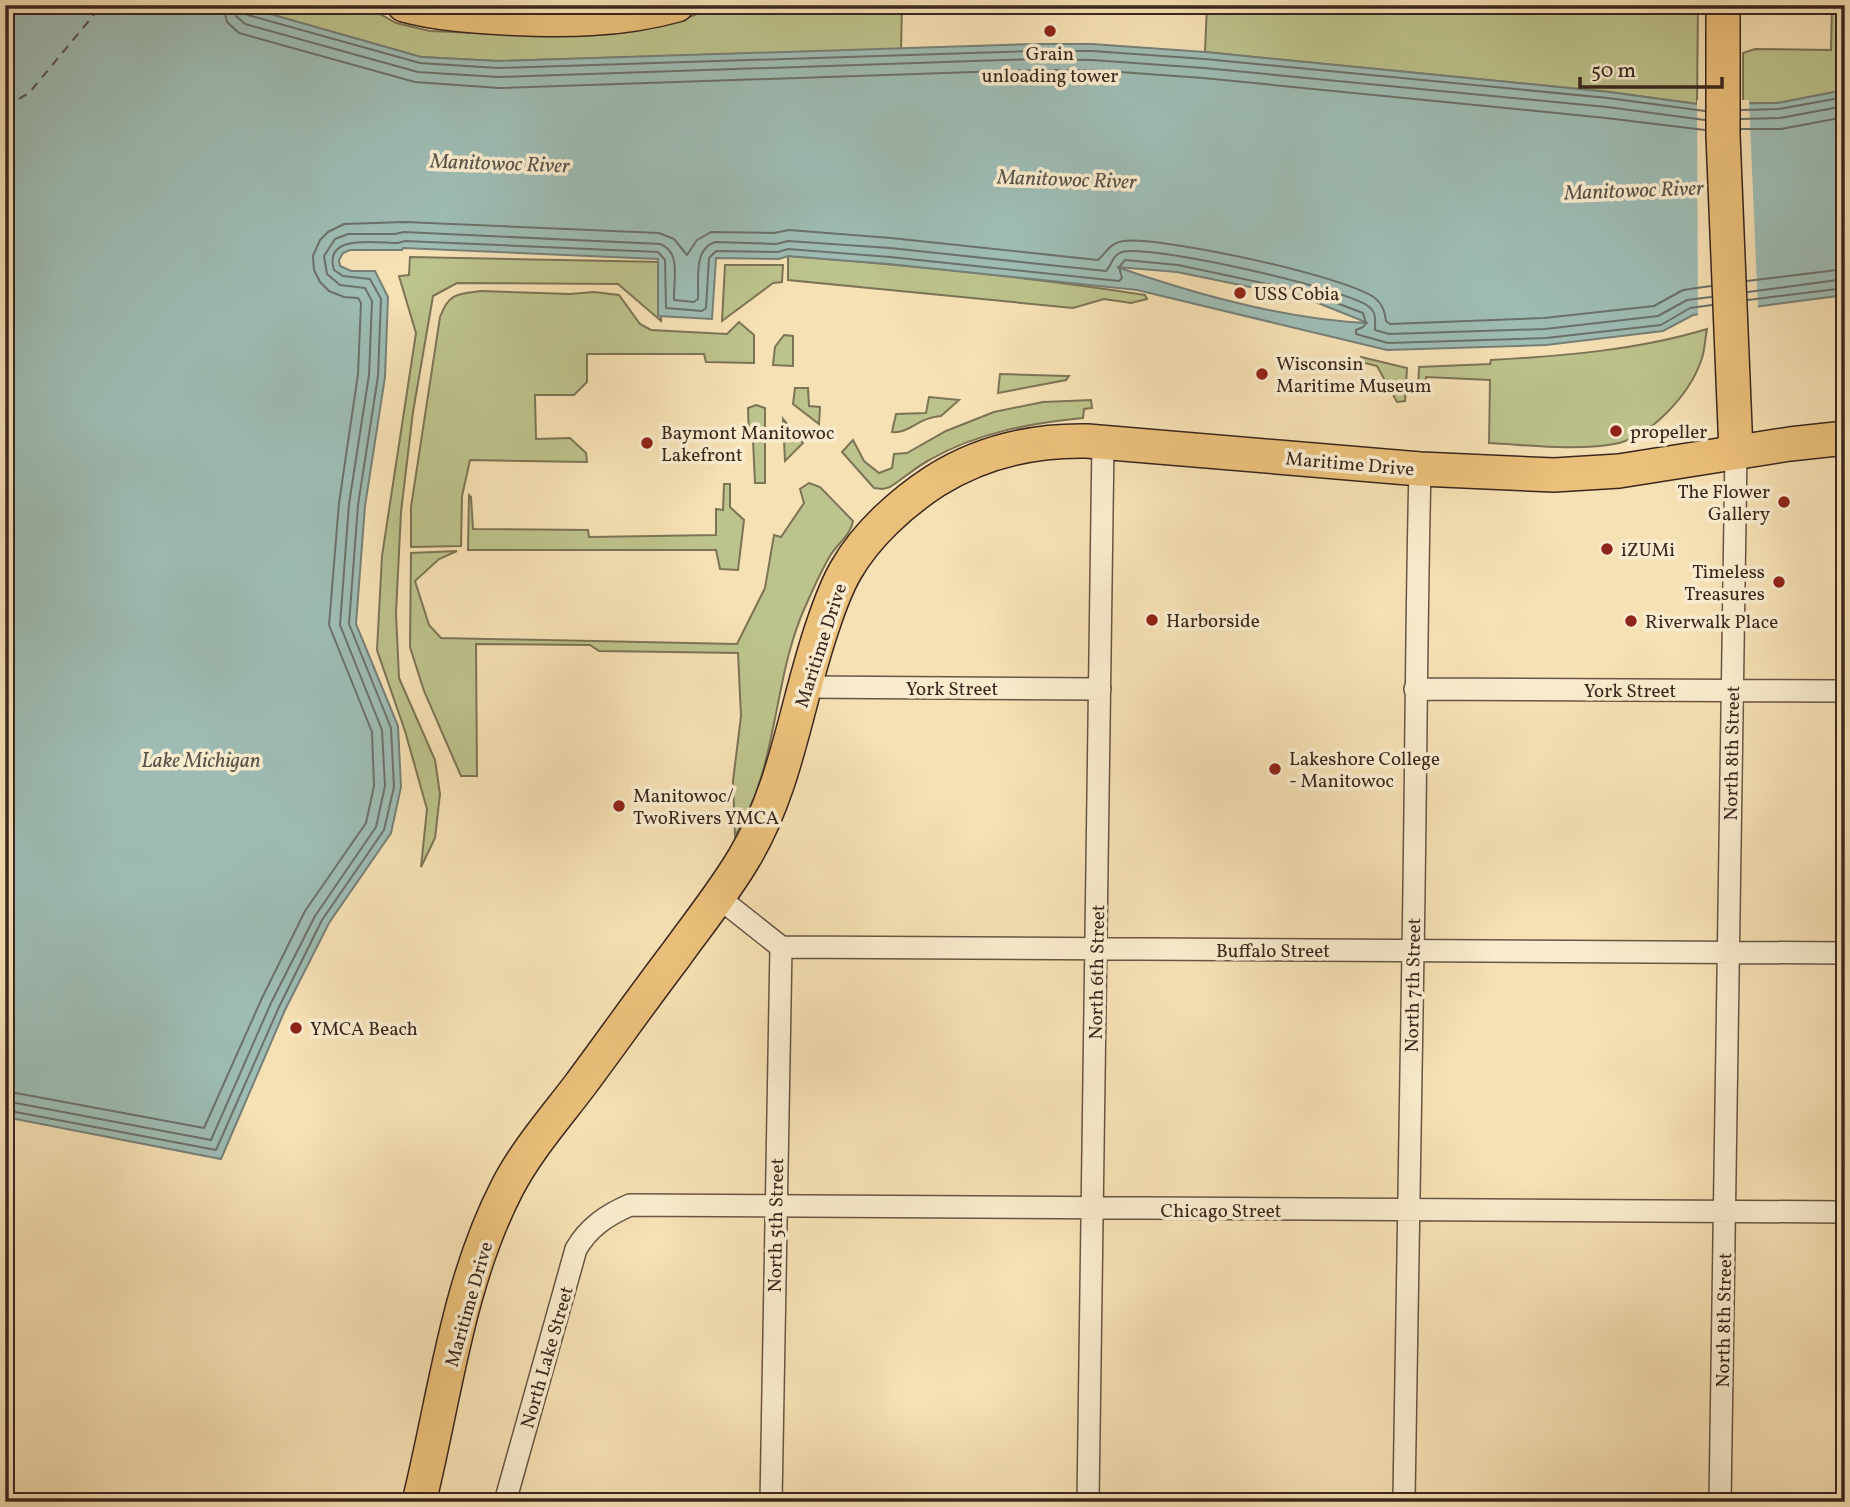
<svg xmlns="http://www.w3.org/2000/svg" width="1850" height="1507" viewBox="0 0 1850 1507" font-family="Vollkorn,serif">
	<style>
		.green { fill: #bdc38c; stroke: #7c7455; stroke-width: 2 }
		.water { fill: #9ebcb4; stroke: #768078; stroke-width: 2; fill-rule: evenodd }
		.pier { fill: #f6e1b4 }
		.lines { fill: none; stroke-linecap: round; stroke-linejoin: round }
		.shore { stroke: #6c7169; stroke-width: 2 }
		.ferry { stroke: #58534b; stroke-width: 2; stroke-dasharray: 9 7; stroke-linecap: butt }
		.street-casing { stroke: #695544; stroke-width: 24 }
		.primary-casing { stroke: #3a261e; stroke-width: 36 }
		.street { stroke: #f9ecce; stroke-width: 21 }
		.primary { stroke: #ebc07a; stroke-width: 33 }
		.poi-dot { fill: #8f2418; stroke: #f9ecce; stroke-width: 2.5 }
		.labels { text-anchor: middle; stroke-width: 7; stroke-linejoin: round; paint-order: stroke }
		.poi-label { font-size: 19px; fill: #3a261e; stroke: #f9ecce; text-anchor: start }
		.street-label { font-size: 19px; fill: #3a261e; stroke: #f9ecce }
		.water-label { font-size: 21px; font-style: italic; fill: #58534b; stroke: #f9ecce }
	</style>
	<rect width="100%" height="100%" fill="#f6e1b4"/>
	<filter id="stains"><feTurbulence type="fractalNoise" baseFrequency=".00286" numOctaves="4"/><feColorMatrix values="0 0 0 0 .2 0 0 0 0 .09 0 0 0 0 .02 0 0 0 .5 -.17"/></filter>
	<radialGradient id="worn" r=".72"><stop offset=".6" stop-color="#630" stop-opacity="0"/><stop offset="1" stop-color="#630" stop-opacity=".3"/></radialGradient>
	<path class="green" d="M238,5h126l32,18 34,8 101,4 91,-2 64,-15 37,-13h179l-1,44 -403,12 -77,-4z
		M1207,5h491l-1,99 -88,-12 -404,-40z
		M1832,5h13v85l-67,13h-35v-50l12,-4 76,1z
		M788,256c119,9 238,20 357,39l2,4 -16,4 -27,-4 -31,9 -285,-28z
		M410,257l253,5 -2,59 -43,-37 -161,-1 -24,13 -20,116 -12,100 -5,101 3,65 36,82 5,34 -5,44 -14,29 6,-58 -22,-78 -28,-81 5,-94 34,-223 -17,-57 10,-1z
		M725,265h58l-1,17 -9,1 -51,38z
		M481,291l89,3 24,-2 25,3 21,29 11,6 76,4 12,-12 15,13v28l-48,-1 -2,-8h-117v28l-13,13h-39l1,44 34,-1 16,15 1,9 -117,-2 -8,36 -1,50 -50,1v-40l29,-190c9,-24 17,-23 41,-26z
		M1707,329c-2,10 -2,22 -6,32 -12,34 -51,77 -87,83 -39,7 -86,1 -125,-1l1,-63 -64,-3 -1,17 -7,-5 1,-22 71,-3 1,-4c72,-4 147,-10 216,-31z
		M784,335l9,1v30l-20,-1 2,-18z
		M1361,357l46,11 -2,33 -8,1 -20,-36 -16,-4z
		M1000,374l65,2h4l-3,4 -68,13z
		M795,388h13l1,18 11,1 -1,17 -26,-20z
		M929,397l30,3 -18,16c-22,1 -32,18 -49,16l4,-18 30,-1z
		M1091,400l1,8 -8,1 -1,9c-53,5 -106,15 -152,41 -15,8 -27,19 -41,28l-7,2 -9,-1 -32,-36 11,-12 11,21 15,12 13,-5 2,-14 13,-1 39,-22 48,-19 49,-10z
		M756,405l9,3v75h-10l-2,-43 -4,-1 -1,-31z
		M783,419l20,24 -18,18z
		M809,483l11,4 33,34c-2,14 -16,23 -23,35 -9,15 -17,33 -24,49 -34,73 -27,163 -71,231l-2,-55 8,-65 -3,-63 -139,-2 -9,-6 -114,-1 1,132h-16l-37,-85 -14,-44 1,-94 46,-2 -18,8 -24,22 14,44 12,13 296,6 28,-56 9,-53 7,2 23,-34 -4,-14z
		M724,484h6v23l14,13 -6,50 -18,-1 -4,-19h-248l1,-55 2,2 2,32 115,1 1,7 127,-2v-26l7,1z"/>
	<path class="water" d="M5,5h233l183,52 77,4 537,-17h57l113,8 404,40 88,12 81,-1 67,-13v205l-152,20 -30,16 -117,14 -159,5 -250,-60 -248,-26 -101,-8 -9,3 -63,-1 -4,61 -54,-3v-57l-255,-11 -1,2h-52l-7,3 -4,7 1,6 11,5h24l13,26 -3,80 -20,129 -9,118 42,102 3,61 -10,46 -62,90 -44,87 -64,149 -216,-42zM1117,267l60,5 131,27 60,24c-79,-3 -176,-30 -251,-56z"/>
	<path class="pier" d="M1697,100h52l9,209 -60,7z"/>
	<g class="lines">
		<path class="shore" d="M223,5l4,17 12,11 176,49 84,6 537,-18h56l111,8 403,40 99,12
			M233,5l3,11 9,8 173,48 80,5 537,-18 57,1 112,8 403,39 98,13
			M242,5l1,7 5,3 172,48 78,5 537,-17h57l113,8 403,39 97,13
			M1741,110l38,-1 66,-12
			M1741,119l39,-1 65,-12
			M1741,129h40l64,-12
			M1747,281l98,-12
			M1748,292l97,-13
			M1748,300l97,-12
			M5,1091l199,37 58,-130 43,-87 61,-88 8,-37 -2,-54 -43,-107 10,-122 19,-129 3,-71 -3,-5 -14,-1 -15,-6 -9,-9 -6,-12 -1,-14 7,-16 8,-8 16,-8 61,-2 254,11 15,6 13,16 10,-15 14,-8 63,1 15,-3 102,8 207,22c8,-7 12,-17 25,-19 36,-5 223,35 252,57 8,6 10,14 11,23l4,3 154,-6 110,-12 29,-16 28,-4
			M5,1101l206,39 60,-137 44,-87 61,-89 9,-41 -3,-56 -42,-105 9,-121 20,-129 3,-74 -7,-13 -25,-3 -13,-11 -3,-18 11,-17 13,-5h47l9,-2 256,12c22,8 13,37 14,56l20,2 4,-3c1,-19 -5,-50 17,-57l61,2 12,-3 102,7 216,23c6,-6 6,-16 16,-19 28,-8 221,36 246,54 9,6 7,15 7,24l14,4 156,-5 113,-13 29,-16 24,-3
			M5,1110l211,40 63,-143 43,-87 62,-90 10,-43 -3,-59 -42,-104 9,-119 20,-129 3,-77 -11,-20 -27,-3 -9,-6c-11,-37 43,-27 64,-27l7,-2 253,11 7,8 1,48 36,3 4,-3 3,-50 7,-7 62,1 10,-3 102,8 229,24 3,-3 -3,-11 6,-7 53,5 132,28 53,20 3,10 -3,4 -7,3v4l32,9 158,-5 115,-13 29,-17 22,-3"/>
		<path class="ferry" d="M5,107l24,-14 73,-88"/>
		<defs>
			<path id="street" d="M805,687l295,2
				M1415,689l430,2
				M718,897l63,50 1064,6
				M505,1502l71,-253c13,-22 31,-34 54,-44l1215,7
				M771,1502l10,-555
				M1088,1502l15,-1060
				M1404,1502c2,-184 6,-368 9,-551 3,-161 3,-322 7,-482
				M1720,1502l16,-1050"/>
			<path id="primary" d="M404,5c34,9 66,11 101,13 58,3 115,3 172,-13
				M1723,5v130l13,317
				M419,1502c26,-105 38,-217 88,-314 19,-37 48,-70 73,-103 32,-43 63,-87 95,-129 23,-32 49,-64 69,-98 43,-71 52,-155 79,-233 6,-18 13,-38 23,-55 20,-35 55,-67 89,-89 46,-29 99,-41 152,-40l333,28 134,6 65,-4 171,-27 55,-6"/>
		</defs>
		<use href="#street" class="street-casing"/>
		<use href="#primary" class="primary-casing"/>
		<use href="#street" class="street"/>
		<use href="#primary" class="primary"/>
	</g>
	<g class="poi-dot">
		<circle cx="1050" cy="31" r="7"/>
		<circle cx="1240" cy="293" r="7"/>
		<circle cx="1262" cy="374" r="7"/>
		<circle cx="1616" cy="431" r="7"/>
		<circle cx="647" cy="443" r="7"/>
		<circle cx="1784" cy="502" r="7"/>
		<circle cx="1607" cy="549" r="7"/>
		<circle cx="1779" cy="582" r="7"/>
		<circle cx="1152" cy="620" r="7"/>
		<circle cx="1631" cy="621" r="7"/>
		<circle cx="1275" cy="769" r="7"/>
		<circle cx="619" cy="806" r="7"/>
		<circle cx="296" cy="1028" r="7"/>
	</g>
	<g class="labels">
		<g class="poi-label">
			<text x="1050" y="60" text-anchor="middle">Grain<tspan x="1050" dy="22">unloading tower</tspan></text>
			<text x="1254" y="300">USS Cobia</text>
			<text x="1276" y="370">Wisconsin<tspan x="1276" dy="22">Maritime Museum</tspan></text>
			<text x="1630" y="438">propeller</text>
			<text x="661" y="439">Baymont Manitowoc<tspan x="661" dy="22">Lakefront</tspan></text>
			<text x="1770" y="498" text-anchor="end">The Flower<tspan x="1770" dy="22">Gallery</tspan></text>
			<text x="1621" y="556">iZUMi</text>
			<text x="1765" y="578" text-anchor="end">Timeless<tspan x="1765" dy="22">Treasures</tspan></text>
			<text x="1166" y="627">Harborside</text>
			<text x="1645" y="628">Riverwalk Place</text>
			<text x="1289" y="765">Lakeshore College<tspan x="1289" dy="22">- Manitowoc</tspan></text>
			<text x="633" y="802">Manitowoc/<tspan x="633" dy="22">TwoRivers YMCA</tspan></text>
			<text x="310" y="1035">YMCA Beach</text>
		</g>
		<g class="street-label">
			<text transform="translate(1350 463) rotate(5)" y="7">Maritime Drive</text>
			<text transform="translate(820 645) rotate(-72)" y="7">Maritime Drive</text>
			<text x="952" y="695">York Street</text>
			<text x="1630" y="697">York Street</text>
			<text transform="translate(1731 753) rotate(-89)" y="7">North 8th Street</text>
			<text x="1273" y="957">Buffalo Street</text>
			<text transform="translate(1096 972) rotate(-89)" y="7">North 6th Street</text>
			<text transform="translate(1412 985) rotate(-89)" y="7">North 7th Street</text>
			<text x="1221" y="1217">Chicago Street</text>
			<text transform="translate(775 1225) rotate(-89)" y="7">North 5th Street</text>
			<text transform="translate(468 1304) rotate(-74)" y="7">Maritime Drive</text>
			<text transform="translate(1723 1320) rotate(-89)" y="7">North 8th Street</text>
			<text transform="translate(546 1357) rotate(-74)" y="7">North Lake Street</text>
		</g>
		<g class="water-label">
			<text transform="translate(500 163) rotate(2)" y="7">Manitowoc River</text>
			<text transform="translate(1067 179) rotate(2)" y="7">Manitowoc River</text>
			<text transform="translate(1634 190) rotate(-2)" y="7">Manitowoc River</text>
			<text x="201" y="767">Lake Michigan</text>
		</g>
	</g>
	<rect width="1850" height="1507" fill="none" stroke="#f6e1b4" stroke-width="28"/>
	<rect x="7" y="7" width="1836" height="1493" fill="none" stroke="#3a261e" stroke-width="3.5"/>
	<rect x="14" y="14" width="1822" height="1479" fill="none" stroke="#3a261e" stroke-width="2"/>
	<path d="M1580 77v10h142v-10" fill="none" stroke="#3a261e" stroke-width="3.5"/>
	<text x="1591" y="77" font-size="21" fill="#3a261e" stroke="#f9ecce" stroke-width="5" paint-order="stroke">50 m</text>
	<rect width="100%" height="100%" filter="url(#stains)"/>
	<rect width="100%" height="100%" fill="url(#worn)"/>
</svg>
